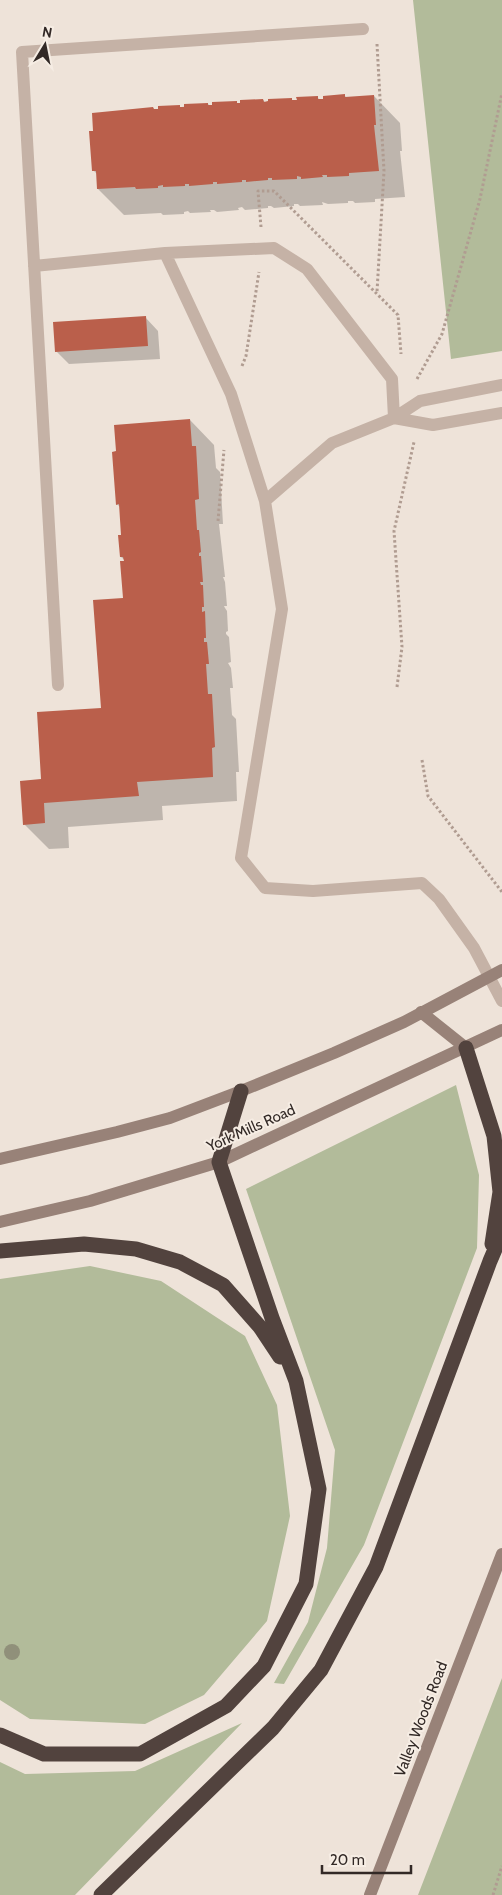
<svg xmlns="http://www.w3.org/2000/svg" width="502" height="1895" viewBox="0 0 502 1895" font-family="Cabin,sans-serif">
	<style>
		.green { fill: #b2bb9a }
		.shadow { fill: #0003 }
		.building { fill: #ba5f4b }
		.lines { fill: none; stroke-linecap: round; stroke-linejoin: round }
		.path { stroke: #b09c91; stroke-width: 3; stroke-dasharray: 2.5 2.5; stroke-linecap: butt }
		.lane { stroke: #c5b2a6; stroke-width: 12 }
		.secondary { stroke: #988278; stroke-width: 12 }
		.highway { stroke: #52433e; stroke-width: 15 }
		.tree { fill: #90907a }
		.labels { text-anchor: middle; stroke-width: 4; stroke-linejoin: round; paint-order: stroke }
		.street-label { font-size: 15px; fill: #322926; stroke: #f6ede4 }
	</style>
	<rect width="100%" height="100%" fill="#eee3d9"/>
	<path class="green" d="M413,0h89v351l-51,8z
		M456,1085l23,90 -2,73 -113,297 -80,139 -10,-1 34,-61 19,-74 8,-98 -89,-261z
		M90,1266l71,15 84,55 32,69 13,111 -23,105 -63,74 -59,29 -115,-5 -30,-19v-421z
		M502,1678v217h-84z
		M242,1723l-167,172h-75v-133l25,12 110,-3z"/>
	<path class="shadow" d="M344,95l3,3 27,-2 26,27 2,28h-2l5,46 -30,2v3l-20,1 -2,-2h-5v2l-20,1 -6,-2 1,3 -23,1 -2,-2h-4v2l-20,2 -3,-2h-3v2l-23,2 -3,-3 -4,1 1,2 -22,2 -3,-2h-4l1,2 -21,1 -2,-2 -4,1v2l-21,1 -2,-2 -37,2 -26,-26 -1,-15 -4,-4 62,-60 53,-6 2,2 26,-4 2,2 25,-4 3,3 25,-4 3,2 23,-4 3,3z
		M145,317l13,14 2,28 -91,5 -13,-13z
		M190,420l24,25 2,23 4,4 3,52h-4l6,53h-2l2,5 2,24h-3l1,2 2,3 1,20 -2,1v2l3,3 2,25 -3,1 3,5 2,20h-3l2,27 4,4 3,53h-3l1,29 -75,5 1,14 -95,7 1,21 -20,1 -25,-25 18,-43 60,-72 22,-110 3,-37 -6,-5 2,-21 -2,-28 -4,-4z"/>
	<path class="building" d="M345,94v3l29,-2 2,30h-2l5,46 -30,2v3l-22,1v-2h-5l1,2 -22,2v-2l-4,-1v3l-25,1v-2h-4v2l-22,2v-2h-4v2l-25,2v-2h-4v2l-24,2v-2h-4v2l-22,1v-2l-5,1v2l-22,1 -1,-2 -38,2 -1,-18h-4l-3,-40h4l-1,-18 61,-6 1,2h4v-3l22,-1v2h4v-3l24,-1v2h4v-3l25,-1v2h3v-3l23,-1 1,3 4,-1v-2l24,-1v2h5l-1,-3 22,-1v3h5v-3z
		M146,316l2,30 -93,6 -2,-30z
		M190,419l2,27h4l3,53 -4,1 2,30h2l2,22 -2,1v3h2l2,26h-3l1,3h2l1,22h-2v5l3,-1 1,27h-2v4h3l2,22h-3l2,30h4l3,53 -3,1 1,29 -76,5 2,14 -95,7 1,20 -22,2 -3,-44 21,-2 -4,-67 64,-4 -8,-108 30,-2 -3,-37h4l-1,-4h-3l-2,-22h3l-2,-31 -3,1 -4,-53 4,-1 -2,-26z"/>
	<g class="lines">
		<path class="path" d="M377,44l7,127 -7,121
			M261,227l-3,-36h16l124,124 3,39
			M242,366l4,-10 13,-84
			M417,379l25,-45 38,-135 22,-106
			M218,521l6,-71
			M397,687l5,-40 -8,-116 20,-89
			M422,760l6,36 74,96
			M493,1895l9,-29"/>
		<path class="lane" d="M34,266l131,-13 109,-5 33,21 85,110 2,39 -62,25 -67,58 -34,-107 -66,-141
			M502,385l-82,16 -26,17 39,7 69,-12
			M265,501l17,108 -41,249 24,30 48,3 109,-8 17,16 35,49 28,53
			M58,685l-36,-633 341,-23"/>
		<path class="secondary" d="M421,1012l45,36
			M0,1159l117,-27 53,-14 71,-27 93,-38 70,-31 98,-52
			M0,1222l90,-21 129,-39 283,-132
			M370,1895l132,-341"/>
		<path class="highway" d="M466,1048l28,88 6,56 -8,52
			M0,1251l84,-7 52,5 44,13 43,23 37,42 20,30
			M0,1735l44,19h96l86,-48 38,-40 42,-82 13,-95 -23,-108 -24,-63 -53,-156 22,-71
			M101,1895l172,-167 48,-58 55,-103 114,-306 12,-28"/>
	</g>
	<circle class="tree" cx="12" cy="1652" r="8"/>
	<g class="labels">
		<g class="street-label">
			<text transform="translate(251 1128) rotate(-24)" y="5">York Mills Road</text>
			<text transform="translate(421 1719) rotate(-69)" y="5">Valley Woods Road</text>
		</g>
	</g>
	<g transform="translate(45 45) rotate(10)" stroke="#f6ede4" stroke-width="4" paint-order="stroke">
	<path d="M0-4L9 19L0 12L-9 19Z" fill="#322926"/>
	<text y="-8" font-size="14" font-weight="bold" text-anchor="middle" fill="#322926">N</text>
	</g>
	<path d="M322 1865v8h89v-8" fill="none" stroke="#322926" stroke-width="2.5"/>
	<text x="330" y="1865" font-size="15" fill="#322926" stroke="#f6ede4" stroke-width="4" paint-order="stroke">20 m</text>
</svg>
